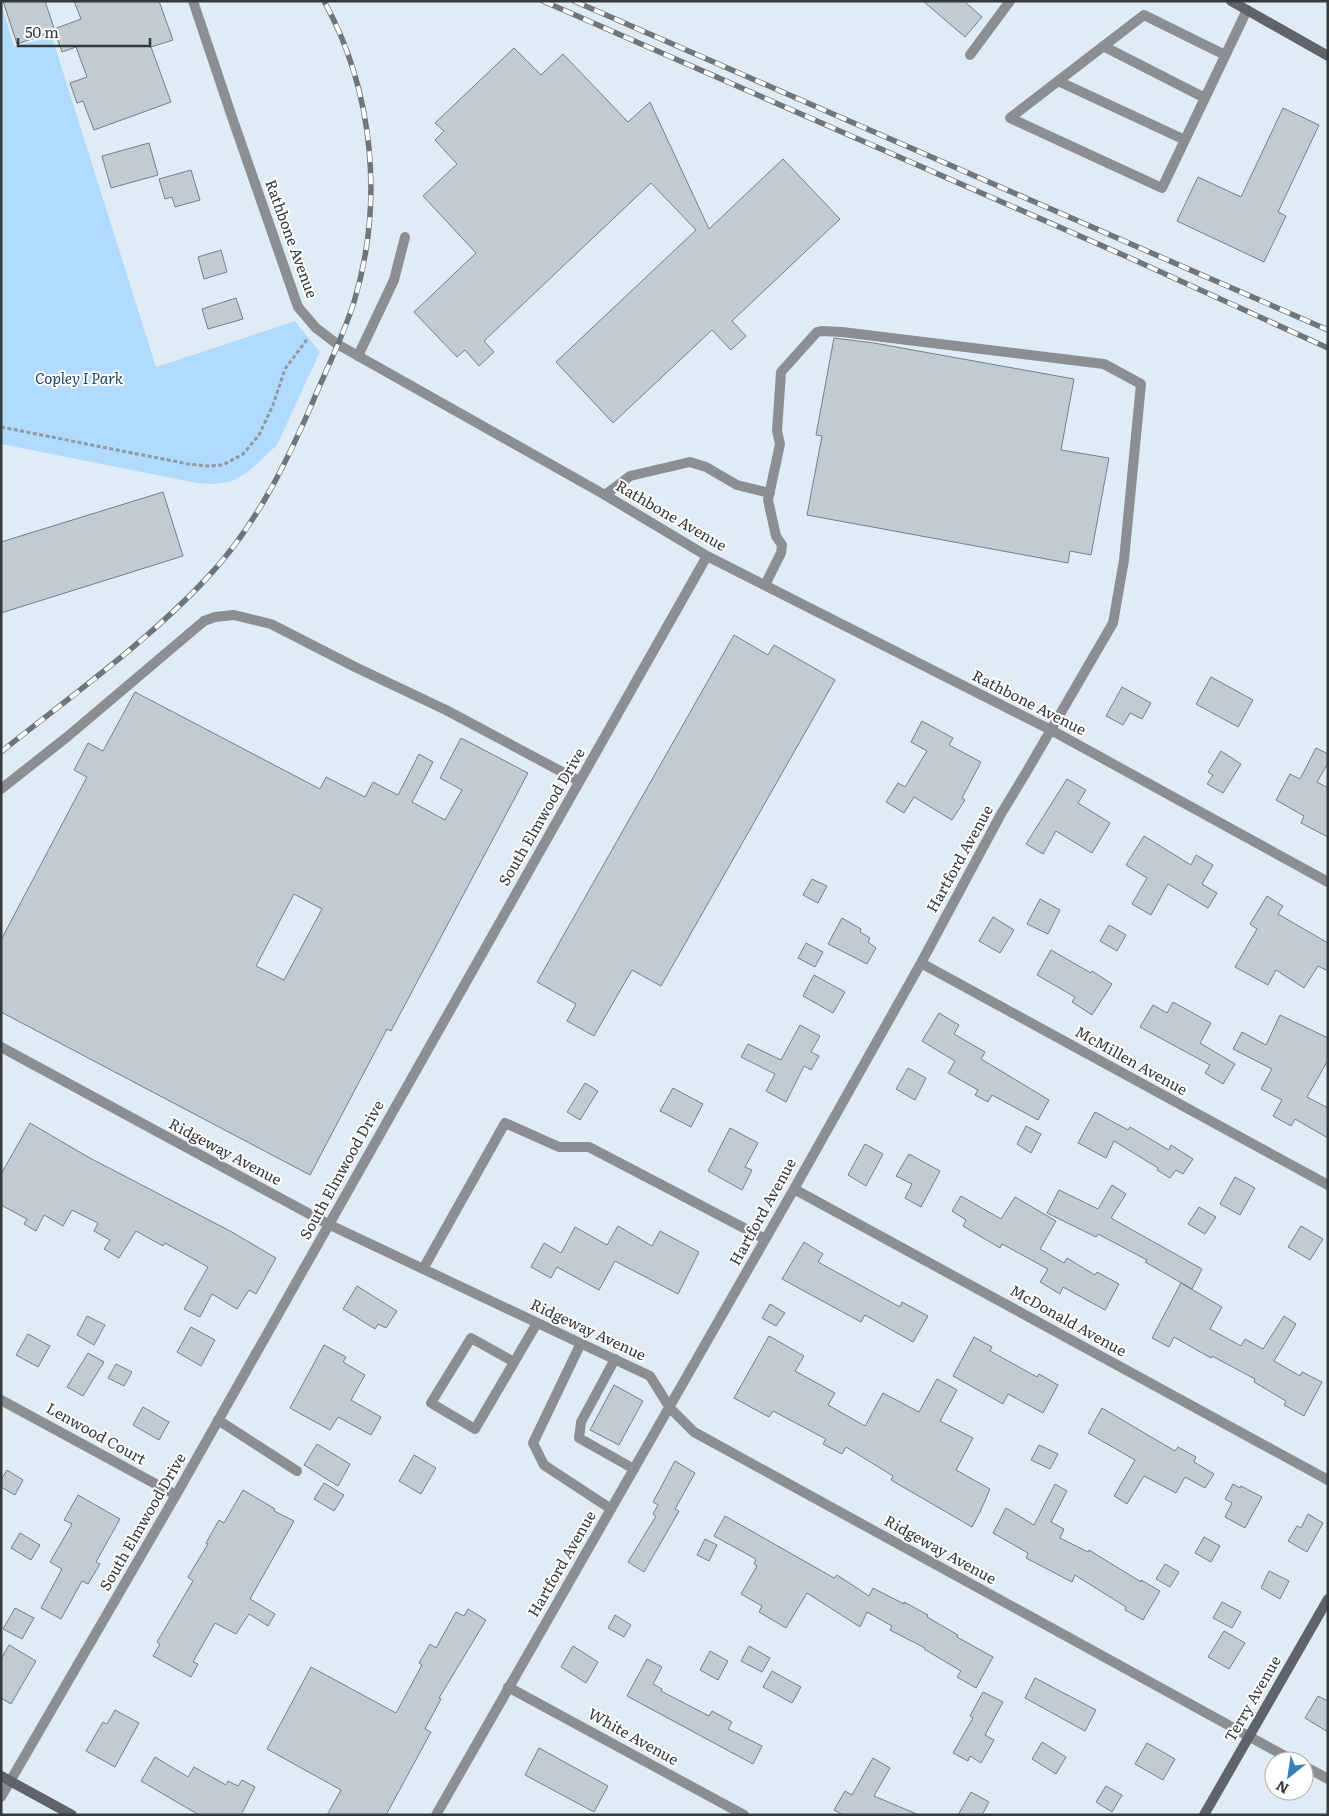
<svg xmlns="http://www.w3.org/2000/svg" width="1329" height="1816" viewBox="0 0 1329 1816" font-family="Literata,serif">
	<style>
		.green { fill: #b0dbfe }
		.building { fill: #c0cbd4; stroke: #747f87; fill-rule: evenodd }
		.lines { fill: none; stroke-linecap: round; stroke-linejoin: round }
		.path { stroke: #90999f; stroke-width: 3; stroke-dasharray: 4 2.5; stroke-linecap: butt }
		.lane { stroke: #8b8f93; stroke-width: 10 }
		.street { stroke: #8b8f93; stroke-width: 10 }
		.secondary { stroke: #5e646a; stroke-width: 10 }
		.rail-casing { stroke: #6e767b; stroke-width: 5.5 }
		.rail { stroke: #fff; stroke-width: 4; stroke-dasharray: 11; stroke-linecap: butt }
		.labels { text-anchor: middle; stroke-width: 4; stroke-linejoin: round; paint-order: stroke }
		.street-label { font-size: 15px; fill: #34393c; stroke: #fff }
		.park-label { font-size: 15px; font-style: italic; fill: #1a4461; stroke: #fff }
	</style>
	<rect width="100%" height="100%" fill="#e0ecf5"/>
	<path class="green" d="M1,3l13,43 38,-9 104,330 139,-46 25,31 -43,93 -29,27 -16,9 -17,3 -18,-1 -196,-39z"/>
	<path class="building" d="M3,1h42l10,30 -38,13z
		M74,1h85l14,39 -22,7 20,55 -77,28 -11,-29 -6,2 -7,-20 17,-6 -11,-30 -14,5 -8,-23 27,-10z
		M923,1h41l18,16 -17,20z
		M514,48l27,27 22,-21 65,68 22,-20 59,127 74,-70 57,60 -108,102 14,15 -15,14 -19,-20 -99,93 -57,-61 140,-132 -45,-47 -167,158 10,11 -15,14 -14,-16 -8,7 -43,-45 62,-59 -53,-57 34,-32 -22,-24 9,-9 -9,-8z
		M1283,108l36,17 -41,87 8,4 -22,46 -87,-41 21,-44 43,20z
		M149,143l9,32 -47,13 -9,-32z
		M191,170l9,30 -25,7 -3,-10 -7,2 -6,-20z
		M221,250l6,22 -23,7 -6,-22z
		M236,298l7,21 -35,10 -6,-20z
		M834,338l40,5 200,36 -13,71 48,8 -18,97 -21,-4 -2,12 -261,-48 15,-79 -6,-1z
		M163,492l20,64 -182,57v-71z
		M734,635l34,20 6,-10 61,35 -174,306 -29,-16 -38,66 -27,-15 9,-17 -39,-22z
		M1211,677l42,23 -15,27 -42,-23z
		M1122,687l29,16 -9,16 -12,-6 -7,12 -17,-9z
		M135,692l185,97 6,-12 39,20 8,-15 25,13 21,-41 14,8 -21,40 33,18 17,-30 -22,-12 21,-40 67,35 -137,258 -4,-2 -77,146 -309,-163v-72l86,-163 -13,-7 14,-27 15,8zM294,894l28,15 -38,71 -28,-14z
		M922,721l31,17 -4,7 32,17 -19,36 3,2 -13,20 -38,-23 -10,16 -18,-11 12,-19 7,4 22,-36 -16,-9z
		M1316,748l12,6v9l-11,19 11,6v49l-27,-14 3,-7 -28,-16 14,-26 10,5z
		M1221,751l20,13 -18,29 -16,-9 6,-9 -5,-3z
		M1067,779l19,11 -8,13 32,20 -18,30 -36,-22 -13,23 -17,-10z
		M1144,836l47,29 5,-10 17,10 -11,19 15,9 -9,15 -40,-24 -17,31 -19,-11 15,-26 -21,-13z
		M812,879l15,7 -9,17 -15,-8z
		M1267,896l16,10 -5,8 50,29v28l-10,-5 -14,22 -28,-18 -8,15 -33,-18 22,-38 -7,-5z
		M1040,899l20,11 -12,24 -21,-10z
		M993,917l21,13 -14,23 -21,-12z
		M842,918l19,11 -1,3 10,6 -2,4 8,6 -9,16 -39,-20z
		M1109,925l17,10 -9,16 -17,-10z
		M806,943l17,9 -8,15 -17,-9z
		M1051,950l40,23 1,-2 20,13 -20,31 -20,-13 3,-5 -38,-22z
		M814,975l31,17 -12,21 -30,-17z
		M1173,1002l38,21 -11,20 35,21 -12,20 -18,-11 5,-8 -70,-38 13,-22 14,8z
		M939,1013l20,12 -5,9 31,18 -4,7 68,41 -11,20 -46,-25 -4,7 -13,-7 3,-5 -30,-17 7,-12 -33,-20z
		M1280,1015l48,23v22l-21,37 21,11v30l-33,-19 -4,7 -18,-10 9,-16 -21,-11 11,-20 -39,-20 9,-17 24,13z
		M800,1025l20,11 -9,16 8,4 -8,14 -7,-4 -18,36 -20,-11 9,-17 -34,-17 7,-13 33,16z
		M908,1068l18,10 -11,22 -19,-11z
		M585,1083l13,8 -18,29 -13,-8z
		M673,1088l30,16 -12,23 -31,-16z
		M1095,1112l33,18 2,-3 39,23 2,-5 22,14 -10,15 -7,-4 -6,8 -13,-8 1,-2 -44,-27 -8,17 -28,-15z
		M30,1123l58,34 142,74 46,27 -20,36 -7,-4 -12,19 -25,-15 -12,23 -16,-8 24,-42 -43,-24 -2,3 -27,-15 -17,27 -15,-9 6,-9 -16,-9 4,-8 -26,-13 -9,16 -19,-11 -8,16 -12,-7 3,-5 -26,-14v-31z
		M1026,1126l15,8 -10,19 -14,-9z
		M730,1128l28,15 -13,24 7,3 -10,20 -34,-19z
		M865,1144l18,10 -17,32 -18,-11z
		M909,1154l31,17 -19,36 -16,-9 7,-14 -16,-8z
		M1235,1177l20,11 -15,27 -20,-11z
		M1112,1185l14,9 -15,24 91,51 -10,20 -47,-27 2,-2 -49,-26 -2,3 -49,-24 12,-23 39,19z
		M961,1196l40,23 14,-22 41,24 -16,28 24,14 3,-5 28,17 2,-3 22,12 -14,26 -42,-23 -3,7 -20,-12 8,-13 -46,-25 -2,4 -37,-22 3,-6 -14,-9z
		M1199,1207l17,10 -11,17 -17,-10z
		M618,1226l34,20 8,-15 39,21 -21,42 -63,-33 -16,29 -42,-23 -6,11 -20,-11 13,-24 17,10 14,-26 32,18z
		M1301,1226l22,13 -13,21 -22,-13z
		M804,1242l19,12 -5,8 82,45 2,-5 26,14 -15,26 -48,-27 -4,7 -79,-43z
		M1181,1283l41,24 -12,22 31,17 4,-7 18,10 21,-33 12,8 -22,37 26,15 2,-4 20,10 -18,34 -20,-11 2,-4 -32,-19 1,-3 -43,-23 -1,2 -37,-21 -5,10 -17,-9z
		M357,1286l40,25 -11,17 -8,-4 -3,5 -32,-20z
		M770,1304l15,9 -9,13 -14,-8z
		M87,1316l18,9 -11,20 -17,-10z
		M191,1327l24,13 -14,26 -24,-14z
		M28,1334l22,12 -12,21 -22,-12z
		M769,1336l35,20 -9,15 40,22 -7,12 37,21 18,-33 36,19 18,-33 20,11 -17,31 33,17 -17,32 34,19 -10,23 -8,15 -81,-47 2,-4 -47,-29 -4,7 -19,-10 3,-5 -53,-28 -4,6 -35,-19z
		M974,1337l18,10 -2,4 47,26 2,-3 19,11 -15,28 -35,-19 -5,10 -50,-28z
		M324,1345l22,12 -3,5 22,13 -14,25 30,17 -10,18 -33,-18 -8,13 -40,-22z
		M88,1353l16,9 -21,34 -16,-9z
		M116,1364l16,8 -8,14 -16,-8z
		M614,1385l29,16 -24,44 -29,-15z
		M143,1407l26,15 -10,18 -26,-15z
		M1102,1408l73,43 3,-4 18,10 -2,5 20,12 -9,14 -20,-11 -9,16 -32,-17 -17,28 -13,-8 21,-36 -47,-27z
		M317,1444l33,20 -12,22 -34,-21z
		M1039,1445l19,9 -8,15 -19,-9z
		M414,1455l22,13 -15,26 -22,-13z
		M675,1461l20,12 -20,36 4,2 -35,61 -16,-10 28,-46 -3,-2 5,-9 -5,-3z
		M7,1470l16,10 -8,15 -14,-8v-7z
		M324,1483l20,12 -10,16 -20,-12z
		M1055,1484l12,7 -16,31 13,7 -4,9 28,14 1,-2 52,32v-2l19,11 -17,29 -18,-10 1,-3 -51,-32 -3,7 -46,-24 2,-5 -35,-20 13,-25 28,17z
		M1233,1484l7,4 1,-2 21,11 -17,31 -20,-11 7,-14 -7,-4z
		M243,1490l32,19 -1,2 20,10 -44,78 25,15 -7,12 -19,-12 -13,20 -21,-11 -22,39 5,2 -7,13 -38,-21 7,-12 -3,-2 36,-61 -5,-4 20,-33 -2,-1 13,-23 5,3z
		M78,1495l42,24 -24,43 4,2 -12,20 -6,-3 -21,38 -20,-11 21,-39 -12,-7 22,-38 -8,-4z
		M1308,1514l15,9 -16,29 -19,-11 9,-15 4,2z
		M725,1516l109,62 3,-3 32,21 4,-8 31,16v-2l24,13 -1,2 31,18 -1,2 36,20 -17,31 -19,-11 4,-6 -37,-22 1,-1 -35,-18 2,-4 -25,-14 -7,15 -53,-34 -21,35 -27,-16 3,-6 -21,-12 16,-28 -3,-2 2,-5 -42,-23z
		M20,1533l20,12 -9,15 -20,-12z
		M1204,1537l16,9 -9,16 -16,-9z
		M705,1539l12,6 -8,16 -12,-6z
		M1165,1564l14,8 -9,15 -14,-8z
		M1269,1571l20,10 -9,18 -19,-11z
		M1222,1602l19,10 -9,16 -19,-10z
		M15,1608l19,10 -12,21 -19,-10z
		M468,1609l18,11 -47,78 2,1 -16,30 6,3 -45,83h-59l14,-25 -74,-41 44,-82 85,46 26,-48 -3,-2 11,-19 6,4 20,-36 8,4z
		M615,1615l16,10 -7,12 -16,-9z
		M1224,1631l21,12 -16,26 -21,-12z
		M9,1645l27,16 -25,43 -10,-6v-39z
		M573,1646l25,16 -12,21 -25,-16z
		M749,1646l21,12 -8,14 -21,-11z
		M710,1651l18,10 -10,19 -18,-10z
		M647,1659l15,8 -9,17 9,5 -1,2 48,25 3,-5 20,11 -4,7 34,17 -9,18 -126,-68z
		M772,1671l29,16 -9,16 -29,-16z
		M1035,1678l61,32 -11,21 -60,-33z
		M983,1692l20,10 -18,33 9,5 -13,23 -11,-7 -2,5 -15,-8 20,-35 -3,-2z
		M1318,1696l10,5v31l-23,-14z
		M115,1710l24,13 -24,44 -29,-16 17,-29 4,2z
		M1042,1742l24,15 -10,17 -24,-15z
		M1147,1743l28,16 -12,21 -28,-16z
		M539,1748l69,38 -14,26 -69,-37z
		M155,1757l33,20 6,-10 32,18 2,-4 10,5 4,-6 13,7 -14,28h-42l-58,-34z
		M873,1758l17,10 -16,28 45,19h-76l-9,-5 11,-19 7,4z
		M1106,1786l16,9 -10,17 -16,-10z
		M971,1792l18,10 -7,13h-24z"/>
	<g class="lines">
		<path class="path" d="M1,427l187,37 20,2 15,-1 20,-11 16,-19 14,-30 12,-36 23,-31"/>
		<path class="lane" d="M1103,46l102,52
			M970,55l40,-54
			M1225,55l-81,-40 -134,103 152,70 85,-178
			M1058,81l127,59
			M358,356l36,-76 11,-43
			M605,495l25,-19 60,-14 16,5 31,18 33,8
			M765,585l16,-32 1,-8 -6,-9 -8,-36 12,-56 -3,-13 4,-59 36,-40 4,-1 21,1 262,32 37,20 -17,176 -11,63
			M1,789l66,-52 137,-116 11,-4 19,-2 37,9 84,43 91,43 133,71
			M423,1269l82,-146 54,24h30l176,92
			M581,1343l-48,100 11,22 67,44
			M615,1359l-34,63 -2,16 55,31
			M514,1362l-43,-24 -40,65 44,26 62,-106
			M218,1420l79,51"/>
		<path class="street" d="M193,1l40,119 65,187 18,21 21,16 268,151 102,61 344,174 277,152
			M921,963l407,222
			M1,1047l327,177 322,152 20,32 24,24 600,329
			M794,1189l534,291
			M1,1400l175,95
			M508,1687l236,128
			M1304,1766l24,13
			M1,1797l175,-302 531,-939
			M436,1815l358,-626 127,-226 80,-149 26,-43 86,-148"/>
		<path class="secondary" d="M1231,1l97,55
			M1,1776l71,39
			M1204,1815l124,-216"/>
		<defs>
			<path id="rail" d="M543,1l587,257 198,90
				M574,1l754,329
				M1,752c70,-56 145,-109 206,-174 47,-50 77,-110 104,-172 14,-34 32,-69 43,-104 30,-99 20,-210 -30,-301"/>
		</defs>
		<use href="#rail" class="rail-casing"/>
		<use href="#rail" class="rail"/>
	</g>
	<g class="labels">
		<g class="street-label">
			<text transform="translate(291 239) rotate(70)" y="5">Rathbone Avenue</text>
			<text transform="translate(671 516) rotate(30)" y="5">Rathbone Avenue</text>
			<text transform="translate(1029 703) rotate(27)" y="5">Rathbone Avenue</text>
			<text transform="translate(542 817) rotate(-60)" y="5">South Elmwood Drive</text>
			<text transform="translate(960 859) rotate(-61)" y="5">Hartford Avenue</text>
			<text transform="translate(1131 1061) rotate(29)" y="5">McMillen Avenue</text>
			<text transform="translate(225 1152) rotate(28)" y="5">Ridgeway Avenue</text>
			<text transform="translate(342 1170) rotate(-61)" y="5">South Elmwood Drive</text>
			<text transform="translate(763 1212) rotate(-61)" y="5">Hartford Avenue</text>
			<text transform="translate(1068 1321) rotate(29)" y="5">McDonald Avenue</text>
			<text transform="translate(588 1330) rotate(25)" y="5">Ridgeway Avenue</text>
			<text transform="translate(96 1434) rotate(29)" y="5">Lenwood Court</text>
			<text transform="translate(143 1522) rotate(-60)" y="5">South Elmwood Drive</text>
			<text transform="translate(940 1550) rotate(29)" y="5">Ridgeway Avenue</text>
			<text transform="translate(562 1564) rotate(-60)" y="5">Hartford Avenue</text>
			<text transform="translate(1253 1699) rotate(-60)" y="5">Terry Avenue</text>
			<text transform="translate(633 1737) rotate(29)" y="5">White Avenue</text>
		</g>
		<g class="park-label">
			<text x="79" y="384">Copley I Park</text>
		</g>
	</g>
	<rect width="1329" height="1816" fill="none" stroke="#34393c" stroke-width="5"/>
	<g transform="translate(1289 1776) rotate(210)"><circle r="24" fill="#ffffff" stroke="#aeb0b1"/>
	<path d="M0-4L9 19L0 12L-9 19Z" fill="#3781b5"/>
	<text y="-8" font-size="14" font-weight="bold" text-anchor="middle" fill="#34393c">N</text>
	</g>
	<path d="M18 38v8h132v-8" fill="none" stroke="#34393c" stroke-width="2.5"/>
	<text x="25" y="38" font-size="15" fill="#34393c" stroke="#ffffff" stroke-width="4" paint-order="stroke">50 m</text>
</svg>
